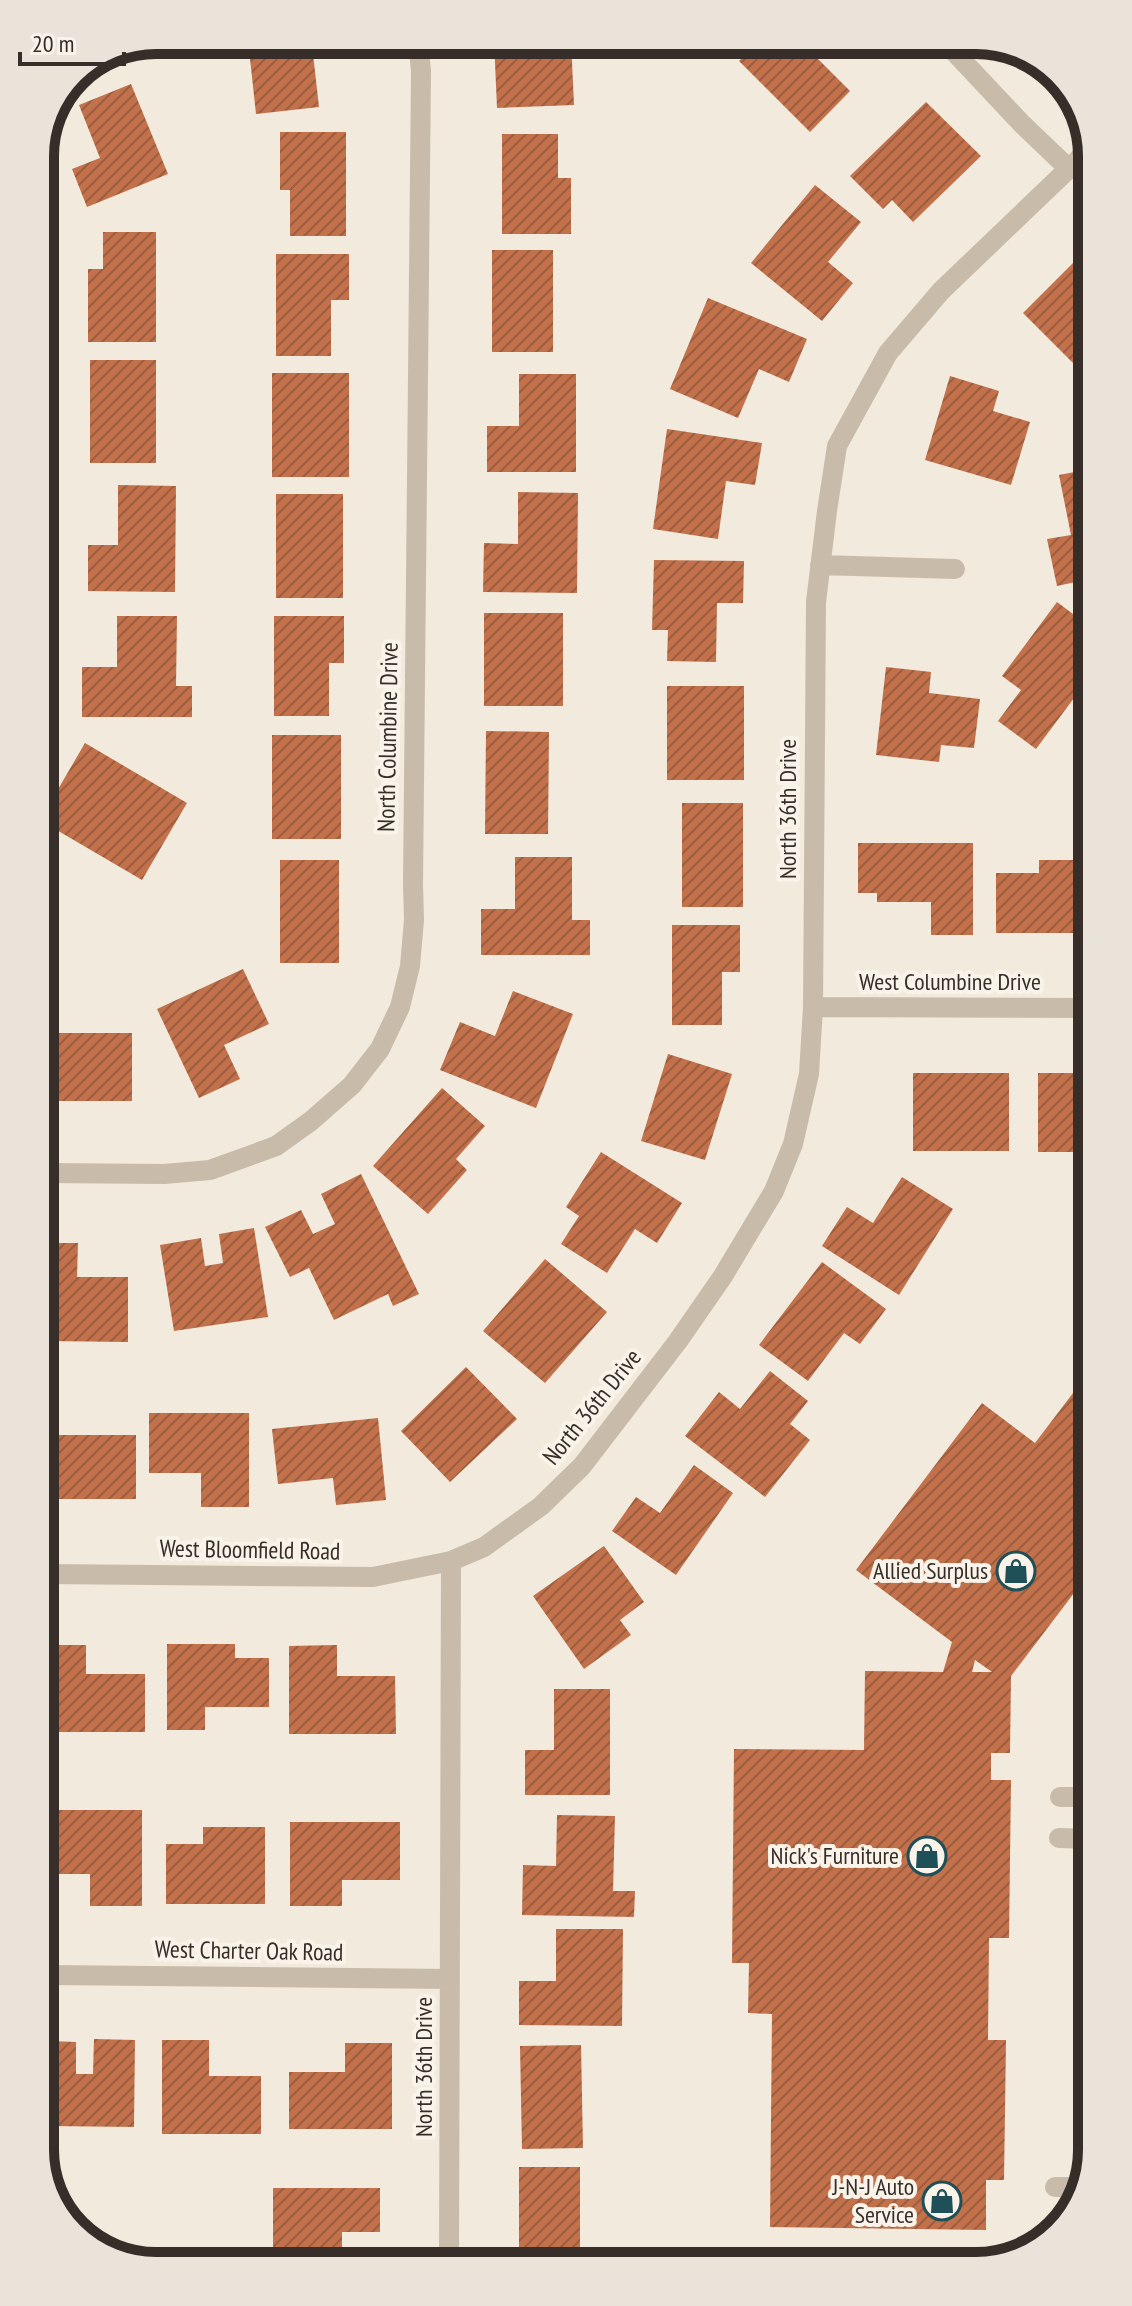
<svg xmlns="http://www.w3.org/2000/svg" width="1132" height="2306" viewBox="0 0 1132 2306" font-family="'PT Sans Narrow',sans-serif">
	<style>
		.building { fill: url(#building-hatch); fill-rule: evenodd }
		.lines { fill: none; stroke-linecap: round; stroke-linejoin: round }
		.minor { stroke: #c9bba9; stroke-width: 20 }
		.labels { text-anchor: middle; stroke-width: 8; stroke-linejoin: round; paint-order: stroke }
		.street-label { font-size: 24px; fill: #372e29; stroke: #f9f3e9 }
		.poi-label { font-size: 24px; fill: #372e29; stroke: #f9f3e9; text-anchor: end }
		.rim { fill: none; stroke: #372e29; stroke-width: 10 }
	</style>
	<defs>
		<pattern id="building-hatch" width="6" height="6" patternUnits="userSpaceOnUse" patternTransform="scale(2)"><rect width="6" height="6" fill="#c2714b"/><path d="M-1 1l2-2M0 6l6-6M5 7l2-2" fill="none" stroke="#9e5d3e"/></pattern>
	</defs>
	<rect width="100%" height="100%" fill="#f1eadd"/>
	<path class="building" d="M248,40h92v2l-28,3 7,62 -63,7z
		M494,40h77l3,65 -77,3z
		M760,40h64l-12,13 38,38 -40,41 -71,-71z
		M131,84l37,90 -81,33 -15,-38 28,-11 -21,-53z
		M926,102l55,54 -68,66 -21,-22 -9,9 -33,-33z
		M280,132h66v104h-56v-46h-10z
		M502,134h56v44h13v56h-69z
		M815,185l46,37 -33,40 25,21 -31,38 -71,-58z
		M103,232h53v110h-68v-73h15z
		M492,250h61v102h-61z
		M1084,252v100l-11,11 -50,-50z
		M276,254h73v46h-18v56h-55z
		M708,298l99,41 -18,43 -30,-13 -21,49 -68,-29z
		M90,360h66v103h-66z
		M272,373h77v104h-77z
		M519,374h57v98h-89v-46h32z
		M950,376l49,15 -6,20 37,11 -19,63 -86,-25z
		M667,429l95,14 -7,42 -29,-4 -8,58 -65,-10z
		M1085,470v110l-28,6 -10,-47 24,-4 -12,-60z
		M118,485l58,1 -1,106 -87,-1v-46h30z
		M518,492l60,1 -1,100 -94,-1 1,-49 34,1z
		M276,494h67v104h-67z
		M654,560l90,1 -1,42h-26l-1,59 -49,-1 1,-31h-16z
		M1057,602l28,21 1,59 -50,67 -38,-28 23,-31 -19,-14z
		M484,613h79v93h-79z
		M117,616h60l-1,70h16v31h-110v-50h35z
		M274,616h70v47h-15v53h-55z
		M886,667l45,5 -2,21 51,6 -6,49 -33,-3 -2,17 -63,-7z
		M667,686h77v94h-77z
		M486,731l63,1 -1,102h-63z
		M272,735h69v104h-69z
		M85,743l102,60 -45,77 -99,-58v-7z
		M682,803h61v104h-61z
		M858,843h115v92h-42v-33h-54v-9h-19z
		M515,857h57v63h18v35h-109v-46h34z
		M280,860h59v103h-59z
		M1039,860h47l1,73h-91v-60h43z
		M672,925h68v47h-18v53h-50z
		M243,969l26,55 -45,21 16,34 -41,19 -42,-89z
		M513,991l60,23 -37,94 -96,-38 20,-48 35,14z
		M44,1033h88v68h-88z
		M668,1054l64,20 -27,86 -64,-19z
		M913,1073h96v78h-96z
		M1038,1073h49l1,79h-50z
		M442,1088l43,38 -29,33 11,11 -39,44 -55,-48z
		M601,1152l81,51 -25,40 -22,-14 -28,44 -46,-29 18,-28 -13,-9z
		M361,1174l58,120 -26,12 -5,-12 -54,26 -25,-52 -19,9 -25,-50 36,-17 12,24 22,-10 -14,-30z
		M902,1177l51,32 -54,86 -77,-49 25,-39 26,16z
		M254,1228l14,89 -94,14 -14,-86 41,-7 4,28 18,-3 -4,-29z
		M45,1243h33l-1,34h51v65l-83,-1z
		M545,1259l62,53 -62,71 -62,-52z
		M822,1262l64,47 -26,35 -16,-11 -36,48 -49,-36z
		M466,1367l51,52 -67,63 -49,-51z
		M770,1371l38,30 -18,23 20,16 -45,57 -80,-61 34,-44 21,17z
		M1089,1372l1,200 -79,104 -1,77h-19v27h20l-2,158h-20l-1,102h18l-2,140h-18v50l-216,-3 2,-213 -24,-1 1,-50h-17l2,-214 130,1 1,-79 78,1 9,-30 -96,-72 126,-167 53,40zM975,1660l17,12h-20z
		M149,1413h100v94h-48v-34h-52z
		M378,1418l8,82 -50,5 -3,-27 -55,6 -6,-55z
		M46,1435h90v64h-90z
		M694,1465l39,28 -57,82 -64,-44 24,-34 24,16z
		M604,1546l40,56 -24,18 11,15 -47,34 -51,-73z
		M167,1644h68v14h34v49h-64v23h-38z
		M46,1645h40v29h59v58h-98z
		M337,1645v31h58l1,58h-107v-88z
		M554,1689h56v106h-85v-45h29z
		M47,1810h95v96h-52v-32h-43z
		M557,1815l58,1 -2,75h22l-1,26 -112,-2 1,-50 33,1z
		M290,1822h110v58h-58v26h-52z
		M203,1827h62v77h-99v-60h37z
		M556,1929h67l-1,97 -103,-1v-44h37z
		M94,2039l41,1 -1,87 -86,-1v-85l28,1v32h17z
		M162,2040h47v36h52v58h-99z
		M345,2043h47v86h-103v-57h56z
		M581,2045l2,103 -61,1 -2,-103z
		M519,2167h61v95h-61z
		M273,2188h107v44h-38v32l-69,1z"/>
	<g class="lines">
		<path class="minor" d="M943,40l79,84 46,44
			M820,565l135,4
			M813,1007l274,1
			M44,1173l120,1 46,-4 66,-24 35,-25 41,-36 28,-36 20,-42 10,-41 4,-46 -1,-36 8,-813 -3,-31
			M46,1574l327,3 78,-16 33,-14 57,-41 41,-40 96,-125 45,-65 51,-85 19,-47 16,-70 4,-67 3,-405 11,-91 10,-65 51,-93 53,-62 142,-136
			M1060,1797h30
			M1059,1838l32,1
			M48,1975l402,4
			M1055,2187h26
			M449,2263l2,-702"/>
	</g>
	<defs>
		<symbol id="shop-ring" viewBox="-11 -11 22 22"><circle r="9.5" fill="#f9f3e9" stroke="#1f4f57" stroke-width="1.5"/><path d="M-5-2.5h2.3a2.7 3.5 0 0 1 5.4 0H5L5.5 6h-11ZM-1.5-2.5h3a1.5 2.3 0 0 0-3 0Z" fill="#1f4f57"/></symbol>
	</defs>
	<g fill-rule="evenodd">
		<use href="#shop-ring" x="994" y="1549" width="44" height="44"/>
		<use href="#shop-ring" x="905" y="1834" width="44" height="44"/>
		<use href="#shop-ring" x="920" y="2179" width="44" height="44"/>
	</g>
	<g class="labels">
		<g class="street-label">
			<text transform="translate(388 737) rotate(-89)" y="8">North Columbine Drive</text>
			<text transform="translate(788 809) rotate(-90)" y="8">North 36th Drive</text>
			<text x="950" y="990">West Columbine Drive</text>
			<text transform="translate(592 1407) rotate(-51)" y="8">North 36th Drive</text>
			<text transform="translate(250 1550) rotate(1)" y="8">West Bloomfield Road</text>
			<text transform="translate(249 1951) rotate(1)" y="8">West Charter Oak Road</text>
			<text transform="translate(424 2067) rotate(-90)" y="8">North 36th Drive</text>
		</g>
		<g class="poi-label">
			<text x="988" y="1579">Allied Surplus</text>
			<text x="899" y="1864">Nick's Furniture</text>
			<text x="914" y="2195">J-N-J Auto<tspan x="914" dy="28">Service</tspan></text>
		</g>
	</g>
	<path d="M0 0H1132V2306H0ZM156 54H976A102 102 0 0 1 1078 156V2150A102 102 0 0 1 976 2252H156A102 102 0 0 1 54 2150V156A102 102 0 0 1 156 54Z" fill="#e9e3da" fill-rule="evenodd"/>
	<path class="rim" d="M156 54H976A102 102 0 0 1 1078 156V2150A102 102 0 0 1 976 2252H156A102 102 0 0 1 54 2150V156A102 102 0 0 1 156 54Z"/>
	<path d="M20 52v12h104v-12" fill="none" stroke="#372e29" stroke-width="4"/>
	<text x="32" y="52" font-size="24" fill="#372e29" stroke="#f9f3e9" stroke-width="6" paint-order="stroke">20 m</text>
</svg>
